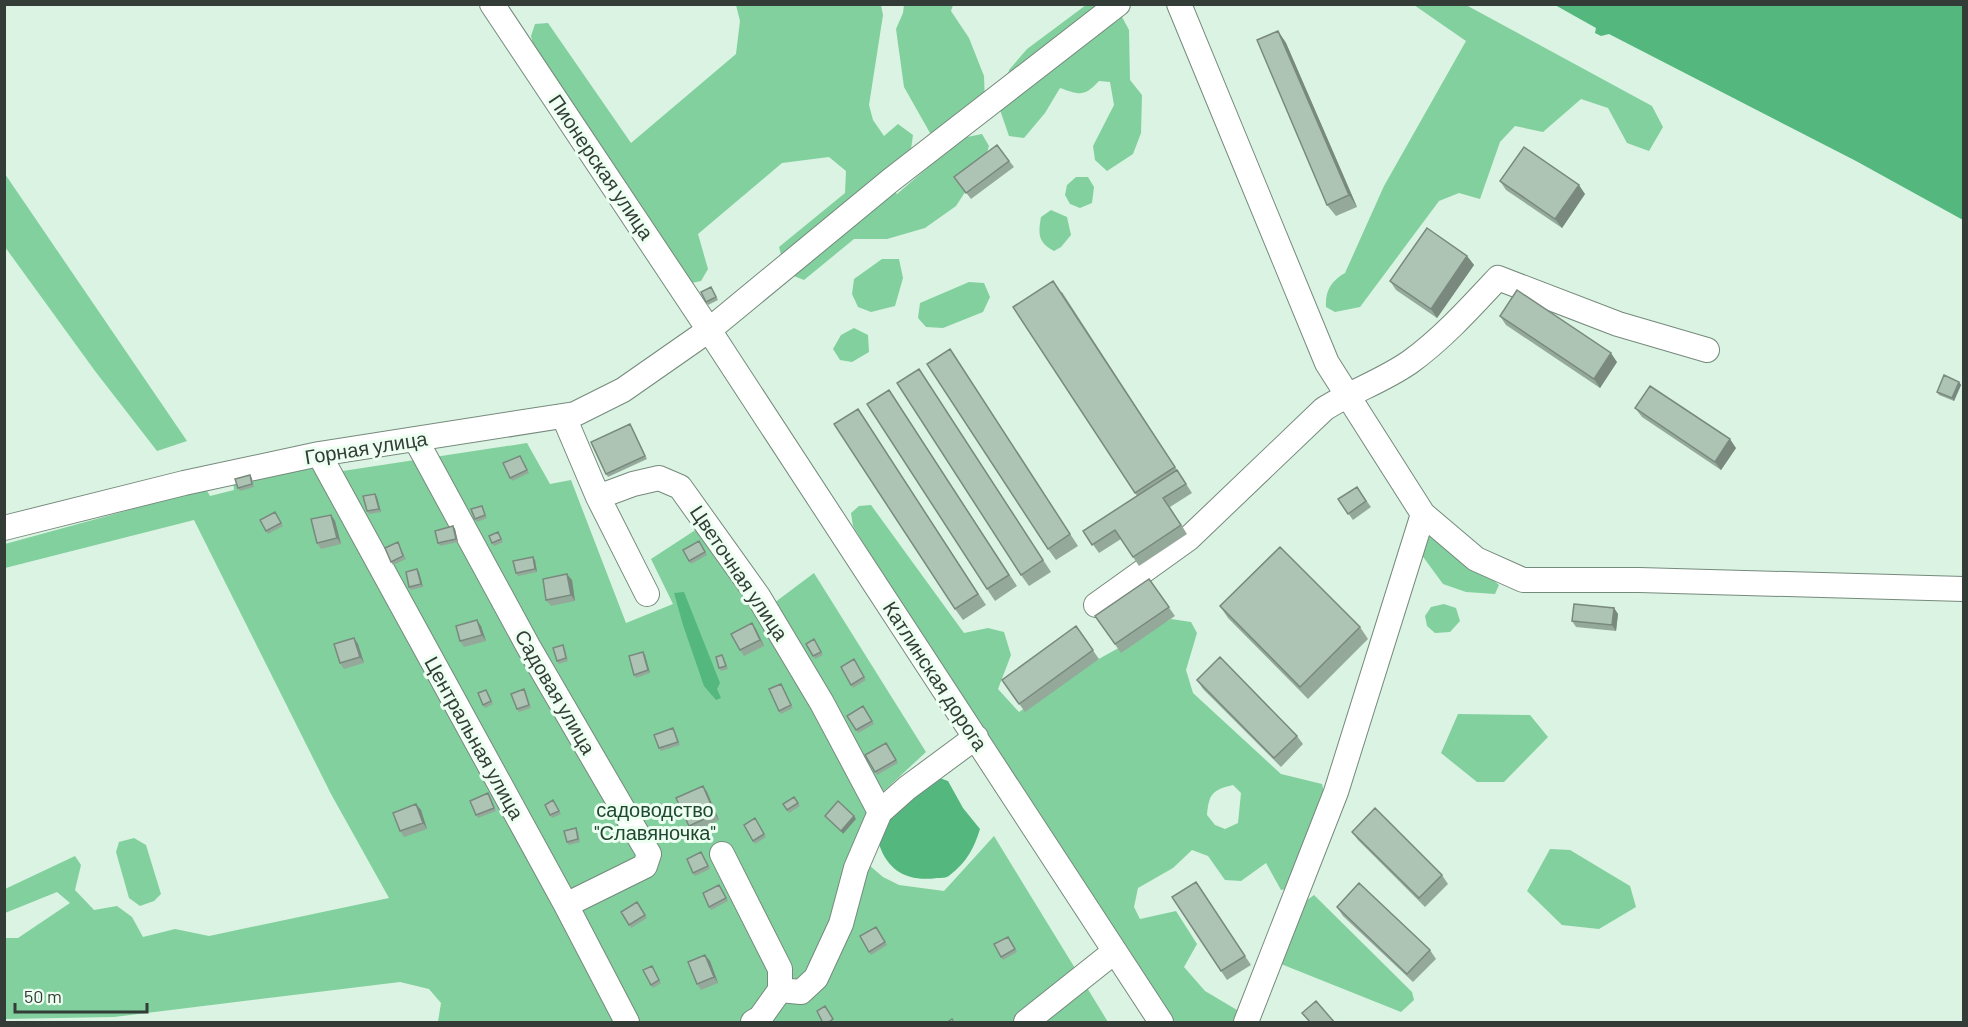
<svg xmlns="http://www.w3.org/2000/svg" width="1968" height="1027" viewBox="0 0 1968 1027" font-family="Barlow,sans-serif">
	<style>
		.green { fill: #81d09e; fill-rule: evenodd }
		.water { fill: #54b77e }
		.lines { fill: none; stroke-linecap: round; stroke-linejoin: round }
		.minor-casing { stroke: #758a7c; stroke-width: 26 }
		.minor { stroke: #fff; stroke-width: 24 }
		.wall { fill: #95a99b }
		.shaded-wall { fill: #79897e }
		.building { fill: #adc4b4; stroke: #79897e; stroke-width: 1.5 }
		.labels { text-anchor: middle; stroke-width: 6; stroke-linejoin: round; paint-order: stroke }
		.street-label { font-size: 20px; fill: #333c36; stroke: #ecfff1 }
		.park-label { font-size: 20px; fill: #1f482f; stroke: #ecfff1 }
	</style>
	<rect width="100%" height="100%" fill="#dbf3e2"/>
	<path class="green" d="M736,5h145l2,10 -14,90 4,15 11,16 14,-12 15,11 -2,14 -32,31 18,14 65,-56 20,-4 7,12 -6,19 -27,41 -31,22 -38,11h-33l-50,41 -18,-7 -7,-26 66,-54 1,-22 -17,-14 -47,6 -84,71 10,35 -7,12 -14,3 -153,-235 -3,-13 4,-12 13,-1 83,120 105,-89 4,-33z
		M904,5h49l-2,6 18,27 15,38 1,29 -39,29 -16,-1 -26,-46 -8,-58 7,-16z
		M1086,5h20l15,10 8,15 1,50 12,15 -1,38 -8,21 -26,17 -12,-11 -2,-14 21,-41 -4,-23 -11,-1c-15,16 -19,14 -39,7l-15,25 -21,25 -15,-2 -9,-26 9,-40 18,-21z
		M1414,5h52l186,101 11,21 -14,24 -22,-8 -19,-35 -27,-9 -38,33 -28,-6 -15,16 -20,57 -21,-6 -20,8 -79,106 -25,5 -9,-5c-1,-16 5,-26 19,-34l39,-87 82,-145z
		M4,174h1l182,267 -30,10 -62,-80 -90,-124z
		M1076,177h12l6,10 -2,16 -12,5 -10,-4 -5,-9 2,-10z
		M1051,210l16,7 4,18 -10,12 -7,4c-16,-9 -16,-16 -13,-34z
		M882,259h17l4,19 -8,28 -24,6 -13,-5 -6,-13 2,-15z
		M969,282l15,1 6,14 -7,15 -40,16 -17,-1 -8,-9 2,-15z
		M854,328l14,7 1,17 -17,10 -12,-2 -7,-11 8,-14z
		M527,443l23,41 21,-4 55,143 47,-19 -22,-45 49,-32 62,85 52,-39 112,179 -42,39 -29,62 28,24 16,8 45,6 50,-55 114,186h-670l3,-19 -12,-14 -29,-7 -286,35 -109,2v-81h13l52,-35 -13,-11 -52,21v-24l70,-33 6,9 -6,25 19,20 23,-4 15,11 11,20 32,-8 34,7 180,-38 -58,-104 -137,-274 -189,48v-24l201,-55 4,7 24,-6 -1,-10 77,-11 26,3z
		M871,505l93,128 24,-5 16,4 7,23 -13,34 21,23 58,-41 94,-52 20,3 6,11 -11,37 7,23 88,81 41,10 4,16 -31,88 -14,2 -15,-27 -25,18 -16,-1 -17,-24 -16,-6 -19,18 -35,20 -4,19 6,12 36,-8 21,33 -13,23 21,24 32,19 2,12h-69l-191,-289 -126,-207 -2,-13 8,-7zM1233,785l8,8 -3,30 -13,6 -10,-4 -8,-10c2,-21 5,-25 26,-30z
		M1432,535l33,31 28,14 6,5 -4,9 -29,-2 -23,-8 -22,-30 1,-10z
		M1444,604l12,4 4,13 -10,11 -15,1 -8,-7 -2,-10 6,-9z
		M1458,714l72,1 18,22 -44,45h-27l-36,-29z
		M134,838l12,7 15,49 -7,7 -14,5 -11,-8 -13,-46 3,-10z
		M1550,849l20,1 60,36 6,21 -37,22 -37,-4 -35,-34z
		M1314,895l98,97 2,8 -13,12 -120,-48 21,-60z"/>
	<path class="water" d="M1555,5h408v215l-107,-59 -247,-127 -8,2 -6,-3 1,-5z
		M684,592l36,91 -3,6 4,9 -5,2 -12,-14 -21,-61 -9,-32z
		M937,777l11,4 15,27 17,21c-6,19 -13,33 -30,46 -3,3 -8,3 -13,3 -28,4 -49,-6 -58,-34l13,-29z"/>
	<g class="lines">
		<defs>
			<path id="minor" d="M492,4l217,326 452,692
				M1179,4l148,359 96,151 53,45 47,21h116l325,9
				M564,417l34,80 35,-13 26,-6 21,9 78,109 64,107 58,109
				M416,440l112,206 121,208 -4,12 -79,39
				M319,454l247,451 61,117
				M598,497l49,97
				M4,528l180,-45 135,-29 256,-40 48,-24 86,-60 182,-150 227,-176
				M1096,605l92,-66 136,-130c28,-18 59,-28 86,-47 32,-23 61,-55 88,-84l120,46 89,26
				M722,854l58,115v21
				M753,1022l7,-4 20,-28 21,2 15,-14 25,-54 15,-56 24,-56 27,-24 69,-51
				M1026,1022l88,-70
				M1246,1022l90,-230 87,-278"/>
		</defs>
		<use href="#minor" class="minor-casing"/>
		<use href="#minor" class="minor"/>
	</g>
	<path class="wall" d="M1278,31l8,12 71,164 -21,9 -9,-11z
		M997,145l17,22 -43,32 -17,-22z
		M1500,181l85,13 -23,34 -56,-38z
		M1467,256l7,9 -37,53 -41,-28 -6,-9z
		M713,290l5,10 -10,5 -2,-3z
		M1062,292l130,201 -22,14 17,27 -48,32 -18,-27 -22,14 -16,-22 54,-35 -124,-189z
		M1500,316l117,46 -17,26 -94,-63z
		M950,349l128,197 -22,14 -8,-11z
		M927,381l124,191 -22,14 -8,-11z
		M1959,382l2,3 -7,16 -15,-6 -2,-3z
		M897,402l120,184 -22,15 -8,-12z
		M1635,408l101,40 -15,22 -79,-53z
		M858,409l128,196 -23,15 -8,-11z
		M632,427l15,32 -39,18 -2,-3z
		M520,456l9,17 -17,8 -2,-3z
		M250,475l2,3 2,9 -14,4 -2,-3z
		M1357,487l14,20 -18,13 -15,-21z
		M375,494l2,3 4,15 -12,2 -2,-3z
		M482,506l5,12 -10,4 -2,-3z
		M275,512l8,14 -15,8 -2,-3z
		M331,515l4,6 6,23 -20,5 -4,-6z
		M453,526l2,3 3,13 -18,4 -2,-3z
		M500,535l3,7 -9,4 -2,-3z
		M699,541l8,14 -16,9 -2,-3z
		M398,542l8,17 -13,6 -2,-3z
		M533,557l2,3 2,12 -19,4 -2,-3z
		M419,572l4,15 -12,3 -2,-3z
		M1149,579l26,37 -54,37 -26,-37z
		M572,580l3,21 -24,5 -5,-6z
		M1220,606l140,21 8,12 -60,60 -80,-81z
		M1614,608l4,6 -2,17 -40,-4 -4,-6z
		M481,626l5,15 -22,6 -4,-6z
		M1076,626l23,33 -74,53 -23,-32z
		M756,629l8,17 -20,10 -4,-6z
		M354,638l4,6 6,19 -20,6 -4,-6z
		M814,639l9,16 -8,4 -9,-15z
		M565,648l3,13 -9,3 -2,-3z
		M645,655l5,18 -14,5 -2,-3z
		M722,655l2,3 4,11 -7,2 -2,-3z
		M854,659l12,21 -13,8 -12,-21z
		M1197,680l100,56 6,8 -22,23 -78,-78z
		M781,684l12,24 -12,6 -2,-3z
		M524,689l2,3 5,16 -12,4 -2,-3z
		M488,693l5,11 -8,4 -2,-3z
		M863,706l11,18 -16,9 -11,-17z
		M673,728l2,3 5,14 -19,6 -2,-3z
		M886,743l12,20 -21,12 -12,-20z
		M703,786l4,6 12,28 -26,12 -4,-6z
		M490,796l6,15 -18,7 -2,-3z
		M794,797l6,9 -11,7 -6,-9z
		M553,800l8,14 -9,4 -2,-3z
		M416,804l5,6 6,19 -23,8 -4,-6z
		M755,818l11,19 -11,7 -11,-19z
		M578,831l2,11 -11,3 -2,-3z
		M1352,832l90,43 6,9 -23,23 -67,-67z
		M701,852l9,17 -15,7 -2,-3z
		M1196,882l55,83 -24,15 -6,-9z
		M721,888l7,13 -17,9 -2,-3z
		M637,902l10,16 -16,10 -10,-16z
		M1337,907l93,43 6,9 -23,23 -70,-66z
		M876,927l11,18 -16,10 -11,-19z
		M1008,937l9,15 -14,8 -2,-3z
		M710,961l8,22 -17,7 -4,-6z
		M652,966l9,17 -8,5 -2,-3z"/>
	<path class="shaded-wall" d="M1278,31l8,12 71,164 -8,-12z
		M1579,185l6,9 -23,34 -7,-9z
		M1467,256l7,9 -37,53 -6,-9z
		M1611,353l6,9 -17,26 -6,-9z
		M1959,382l2,3 -7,16 -2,-3z
		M1730,439l6,9 -15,22 -6,-8z
		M375,494l2,3 4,15 -2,-3z
		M331,515l4,6 6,23 -4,-6z
		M453,526l2,3 3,13 -2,-3z
		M533,557l2,3 2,12 -2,-3z
		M417,569l2,3 4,15 -2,-3z
		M567,574l5,6 3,21 -4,-6z
		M1614,608l4,6 -2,17 -4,-6z
		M477,620l4,6 5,15 -4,-6z
		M752,623l4,6 8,17 -4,-6z
		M354,638l4,6 6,19 -4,-6z
		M643,652l2,3 5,18 -2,-3z
		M703,786l4,6 12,28 -4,-6z
		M416,804l5,6 6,19 -4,-6z
		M854,816l2,3 -13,15 -2,-3z
		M705,955l5,6 8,22 -4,-6z"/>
	<path class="building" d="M1278,31l71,164 -22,10 -70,-165z
		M997,145l12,16 -43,32 -12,-16z
		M1524,147l55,38 -24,34 -55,-38z
		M1427,228l40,28 -36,53 -41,-28z
		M1053,281l122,186 -40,26 -122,-186z
		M711,287l5,10 -10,5 -5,-10z
		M1517,290l94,63 -17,26 -94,-63z
		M950,349l120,185 -22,15 -121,-185z
		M919,369l124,191 -22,15 -124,-192z
		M1944,375l15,7 -7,16 -15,-6z
		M1650,386l80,53 -15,23 -80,-54z
		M889,390l120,185 -22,14 -120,-185z
		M858,409l120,185 -23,15 -121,-185z
		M630,424l15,32 -39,18 -15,-32z
		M520,456l7,14 -17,8 -7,-15z
		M1177,470l9,14 -23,14 18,27 -48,32 -18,-27 -23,15 -9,-14z
		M250,475l2,9 -14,4 -3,-9z
		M1357,487l9,14 -18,13 -10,-15z
		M375,494l4,15 -12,2 -4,-15z
		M482,506l3,9 -10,4 -4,-10z
		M275,512l6,11 -15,8 -6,-11z
		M331,515l6,23 -20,5 -6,-24z
		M453,526l3,13 -18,4 -3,-12z
		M498,532l3,7 -9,4 -3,-7z
		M699,541l6,11 -16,9 -6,-11z
		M398,542l5,14 -12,6 -6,-14z
		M1280,547l80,80 -60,60 -80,-81z
		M533,557l2,12 -19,4 -3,-12z
		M417,569l4,15 -12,3 -3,-15z
		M567,574l4,21 -25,5 -3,-21z
		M1149,579l20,28 -54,37 -20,-28z
		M1574,604l40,4 -2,17 -40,-4z
		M477,620l5,15 -22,6 -4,-15z
		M752,623l8,17 -20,10 -9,-16z
		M1076,626l17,24 -74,54 -17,-24z
		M354,638l6,19 -20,6 -6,-19z
		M814,639l7,13 -8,4 -7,-12z
		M563,645l3,13 -9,3 -4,-13z
		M643,652l5,18 -14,5 -5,-19z
		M722,655l4,11 -7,2 -3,-11z
		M1220,657l77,79 -23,22 -77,-78z
		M854,659l10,18 -13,8 -10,-18z
		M781,684l10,21 -12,6 -10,-22z
		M524,689l5,16 -12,4 -6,-15z
		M486,690l5,11 -8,4 -5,-12z
		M863,706l9,15 -16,9 -9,-14z
		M673,728l5,14 -19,6 -5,-13z
		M886,743l10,17 -21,12 -10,-17z
		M703,786l12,28 -26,12 -13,-28z
		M488,793l6,15 -18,7 -6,-14z
		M794,797l4,6 -11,7 -4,-6z
		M553,800l6,11 -9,4 -5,-10z
		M838,801l16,15 -13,15 -16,-15z
		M416,804l7,19 -23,8 -7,-18z
		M1375,808l67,67 -23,23 -67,-66z
		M755,818l9,16 -11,7 -9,-16z
		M576,828l2,11 -11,3 -3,-11z
		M701,852l7,14 -15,7 -6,-14z
		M1196,882l49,74 -24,15 -49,-74z
		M1359,883l71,67 -23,24 -70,-67z
		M719,885l7,13 -17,9 -6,-14z
		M637,902l8,13 -16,10 -8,-13z
		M876,927l9,15 -16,10 -9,-16z
		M1008,937l7,12 -14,8 -7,-13z
		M705,955l9,22 -17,7 -9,-22z
		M652,966l7,14 -8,5 -8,-15z
		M1316,1001l19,22h-24l-9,-10z
		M825,1006l8,13 -6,4h-4l-6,-12z
		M952,1019l2,4h-8z"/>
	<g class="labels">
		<g class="street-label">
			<text transform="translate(601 167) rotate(56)" y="7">Пионерская улица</text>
			<text transform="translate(366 448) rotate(-9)" y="7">Горная улица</text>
			<text transform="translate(739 573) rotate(56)" y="7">Цветочная улица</text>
			<text transform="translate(935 676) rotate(57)" y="7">Катлинская дорога</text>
			<text transform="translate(555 692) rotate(60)" y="7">Садовая улица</text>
			<text transform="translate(474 738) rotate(61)" y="7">Центральная улица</text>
		</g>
		<g class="park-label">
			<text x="655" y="817">садоводство<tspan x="655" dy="23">"Славяночка"</tspan></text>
		</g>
	</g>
	<rect width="1968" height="1027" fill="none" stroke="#333c36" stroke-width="12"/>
	<path d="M15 1003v9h132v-9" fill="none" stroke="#333c36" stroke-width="3"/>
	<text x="24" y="1003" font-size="18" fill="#333c36" stroke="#ecfff1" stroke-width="4.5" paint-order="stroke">50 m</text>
</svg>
